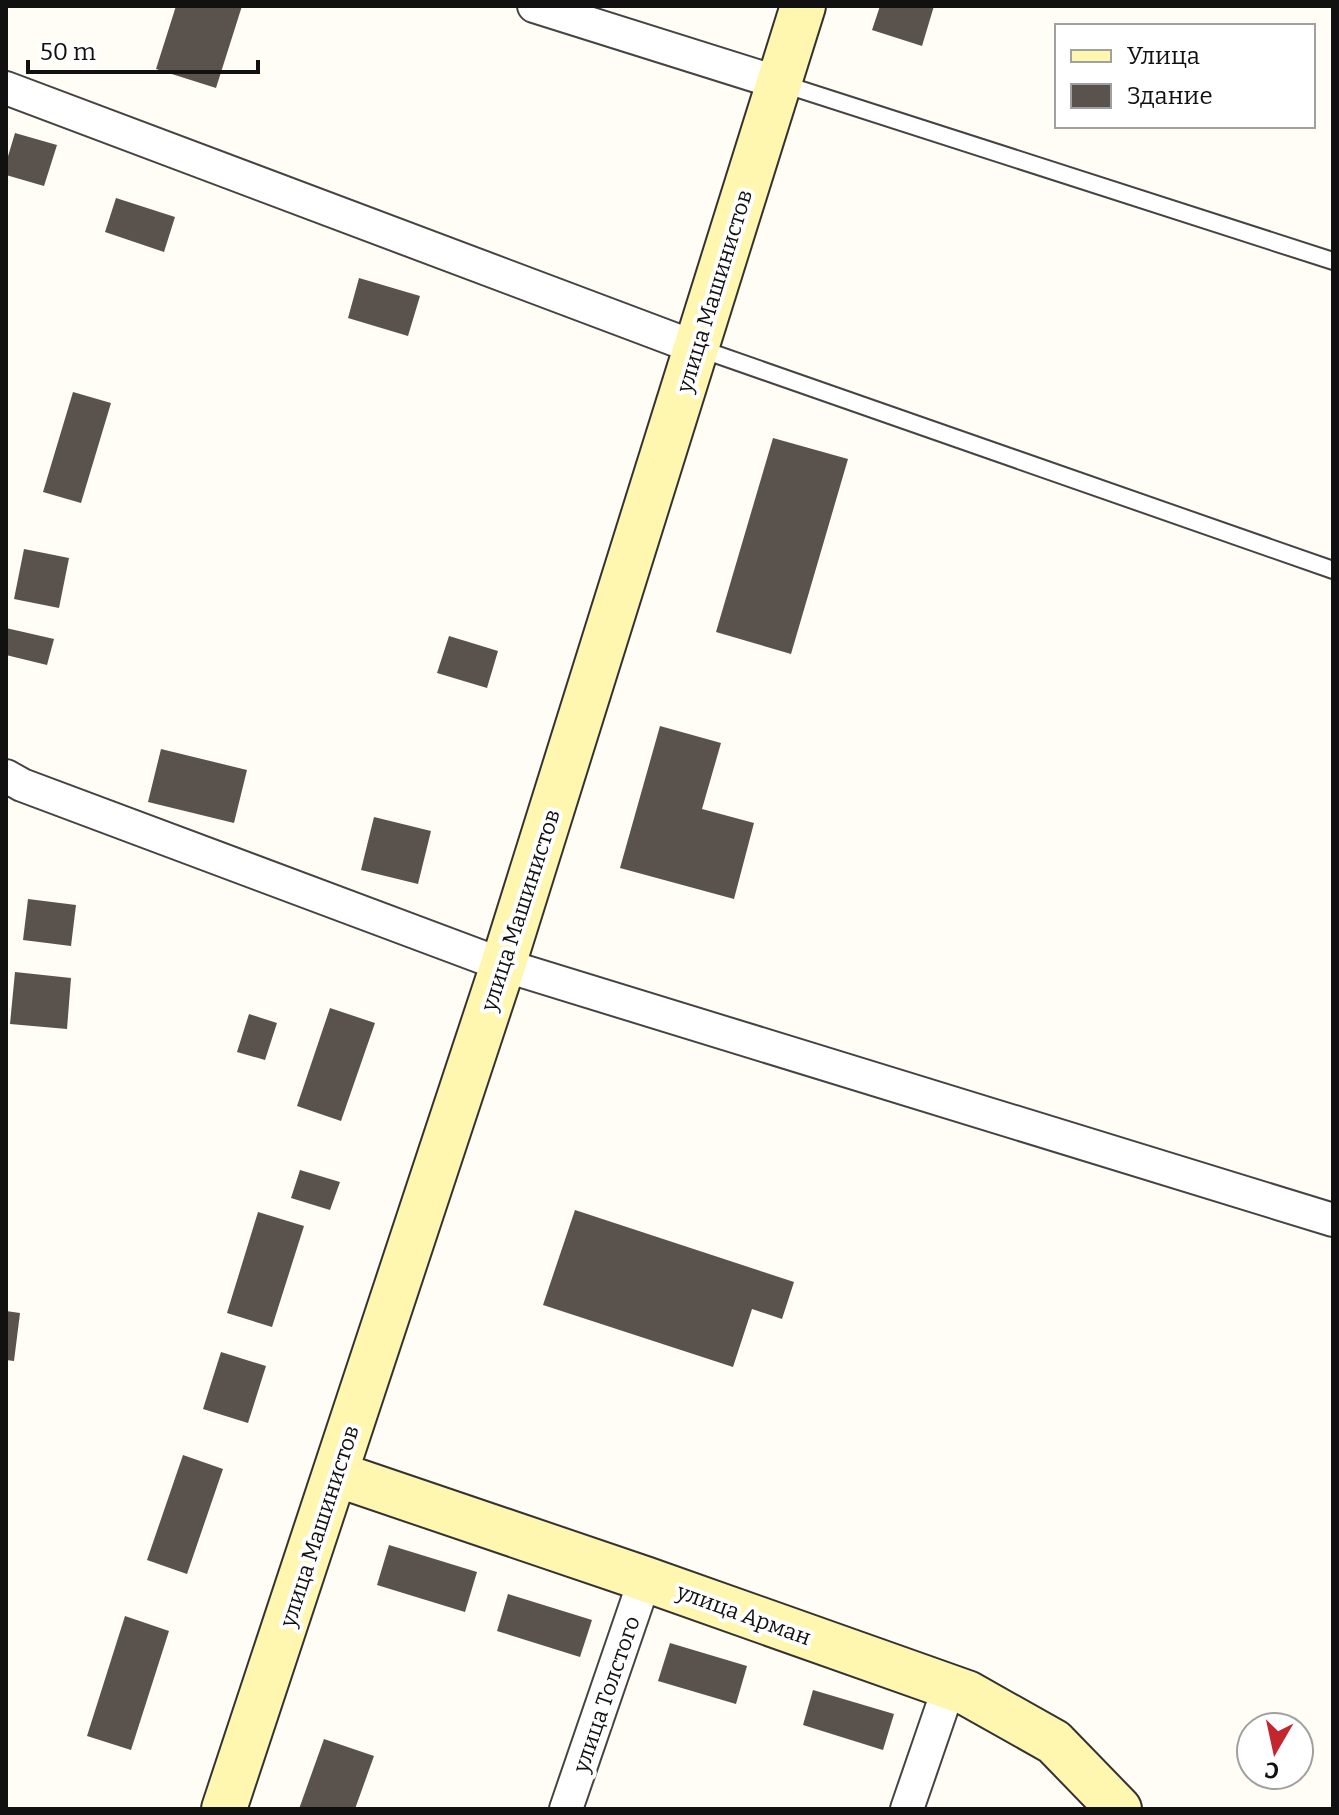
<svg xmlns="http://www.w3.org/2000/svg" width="1339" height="1815" viewBox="0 0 1339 1815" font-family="Bitter,serif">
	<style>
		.building { fill: #5a524d }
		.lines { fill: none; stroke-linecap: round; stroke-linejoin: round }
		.lane-casing { stroke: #444; stroke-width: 20 }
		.street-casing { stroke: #444; stroke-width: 36 }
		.secondary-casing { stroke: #333; stroke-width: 48 }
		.lane { stroke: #fff; stroke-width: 16 }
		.street { stroke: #fff; stroke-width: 32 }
		.secondary { stroke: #fff6b0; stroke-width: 44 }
		.labels { text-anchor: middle; stroke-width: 8; stroke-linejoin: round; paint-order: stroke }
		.street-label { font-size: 22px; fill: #111; stroke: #fff }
	</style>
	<rect width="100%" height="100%" fill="#fffdf5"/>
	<path class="building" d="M176,6h66l-26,82 -60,-19z
		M880,6h54l-12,40 -50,-16z
		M15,133l42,12 -13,41 -38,-11v-12z
		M116,198l59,19 -11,35 -59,-20z
		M359,278l61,18 -12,40 -60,-18z
		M73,392l38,11 -30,100 -38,-11z
		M773,438l75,21 -57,195 -75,-22z
		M24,549l45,9 -10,50 -45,-9z
		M6,628l48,11 -7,26 -41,-10z
		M449,636l49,15 -11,37 -50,-15z
		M660,726l61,17 -19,66 52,14 -20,76 -114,-31z
		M161,749l86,21 -13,53 -86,-21z
		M374,817l57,14 -13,53 -57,-14z
		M28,899l48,6 -5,41 -48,-6z
		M15,972l56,6 -4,51 -57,-5z
		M330,1008l45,15 -34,98 -44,-15z
		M249,1014l28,9 -12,37 -28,-8z
		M300,1170l40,12 -10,28 -39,-12z
		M575,1210l219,72 -12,37 -30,-10 -19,58 -190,-62z
		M258,1212l46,14 -32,101 -45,-14z
		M6,1311l14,2 -6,48 -8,-1z
		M221,1352l45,14 -18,57 -45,-14z
		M183,1455l40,14 -36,105 -40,-14z
		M389,1545l88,27 -12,40 -88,-27z
		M508,1594l84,26 -12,37 -83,-26z
		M125,1616l44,15 -38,119 -44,-14z
		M670,1643l77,23 -11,38 -78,-23z
		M813,1690l81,24 -11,36 -80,-25z
		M324,1739l50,17 -19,53h-56z"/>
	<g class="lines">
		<defs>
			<path id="lane" d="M780,83l553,178
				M698,348l635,222"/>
			<path id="street" d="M534,6l245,77
				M6,88l691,260
				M6,776l16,9 481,180 830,255
				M566,1809l79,-230
				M907,1809l42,-122"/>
			<path id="secondary" d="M336,1474l309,105 322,114 87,49 65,67
				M224,1809l279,-844 300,-959"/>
		</defs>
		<use href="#lane" class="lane-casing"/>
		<use href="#street" class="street-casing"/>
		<use href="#secondary" class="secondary-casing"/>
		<use href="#lane" class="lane"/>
		<use href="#street" class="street"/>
		<use href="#secondary" class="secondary"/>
	</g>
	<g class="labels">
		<g class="street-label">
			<text transform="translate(714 291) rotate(-73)" y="8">улица Машинистов</text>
			<text transform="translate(520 910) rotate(-72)" y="8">улица Машинистов</text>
			<text transform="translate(319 1526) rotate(-72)" y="8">улица Машинистов</text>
			<text transform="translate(744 1614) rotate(20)" y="8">улица Арман</text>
			<text transform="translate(606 1694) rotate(-71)" y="8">улица Толстого</text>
		</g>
	</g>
	<rect width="1339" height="1815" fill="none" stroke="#111111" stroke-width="16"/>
	<rect x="1055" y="24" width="260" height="104" fill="#ffffff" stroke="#a0a0a0" stroke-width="2"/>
	<rect x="1071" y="50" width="40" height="12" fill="#fff6b0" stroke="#a0a0a0" stroke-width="2"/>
	<text x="1127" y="64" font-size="24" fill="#111111">Улица</text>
	<rect x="1071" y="84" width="40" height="24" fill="#5a524d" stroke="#a0a0a0" stroke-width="2"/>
	<text x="1127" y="104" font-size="24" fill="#111111">Здание</text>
	<g transform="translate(1275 1751) rotate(189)"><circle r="38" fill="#ffffff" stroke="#a0a0a0" stroke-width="2"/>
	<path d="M0-6L14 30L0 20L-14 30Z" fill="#c4262e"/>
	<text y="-12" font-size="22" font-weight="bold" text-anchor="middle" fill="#111111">С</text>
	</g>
	<path d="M28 60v12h230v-12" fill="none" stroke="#111111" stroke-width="4"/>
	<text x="40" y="60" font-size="24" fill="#111111" stroke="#ffffff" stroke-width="6" paint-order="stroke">50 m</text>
</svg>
